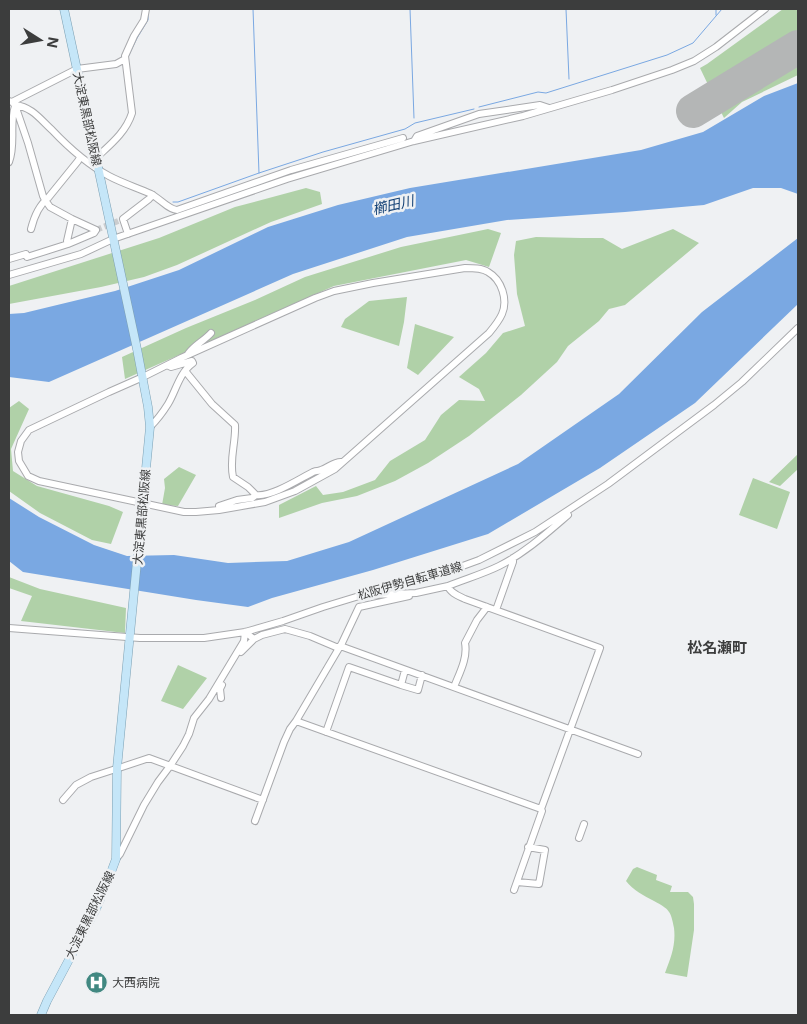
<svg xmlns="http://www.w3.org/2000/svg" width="807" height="1024" viewBox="0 0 807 1024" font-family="Inter,'Noto Sans JP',sans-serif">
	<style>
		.green { fill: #b0d1a8 }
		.water { fill: #7aa8e2 }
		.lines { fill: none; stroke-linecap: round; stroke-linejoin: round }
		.stream { stroke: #7aa8e2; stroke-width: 1 }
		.runway { stroke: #b4b6b6; stroke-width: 34 }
		.minor-tunnel { stroke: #cbcdcf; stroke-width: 6; stroke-dasharray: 6 3; stroke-linecap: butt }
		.minor-casing { stroke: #a9aaad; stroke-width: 8 }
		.major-casing { stroke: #7ca0b3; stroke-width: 9 }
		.minor { stroke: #fff; stroke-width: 6 }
		.major { stroke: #c5e6f8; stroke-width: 8 }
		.labels { text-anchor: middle; stroke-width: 5; stroke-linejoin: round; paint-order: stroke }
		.street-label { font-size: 12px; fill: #3c3d3d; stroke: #eff1f3 }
		.poi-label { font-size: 12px; fill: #3c3d3d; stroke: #eff1f3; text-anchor: start }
		.water-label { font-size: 14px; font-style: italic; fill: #124075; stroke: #eff1f3 }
		.quarter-label { font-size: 15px; font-weight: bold; fill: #3c3d3d; stroke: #eff1f3 }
	</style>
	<rect width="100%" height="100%" fill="#eff1f3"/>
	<path class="green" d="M783,9h15v35l-85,51 -13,-27 7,-4z
		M798,52v23l-56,27 -18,16 -8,-16z
		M306,188l14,4 2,12 -51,18 -94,43 -33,12 -43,10 -92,17v-18l150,-48 76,-31z
		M488,229l13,4 -12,34 -23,-7 -132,26 -209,93 -3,-22 64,-29 69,-28 50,-23 96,-30z
		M673,229l26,14 -74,62 -16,4 -10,12 -31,25 -11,16 -36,33 -52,41 -41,27 -33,18 -38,15 -35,7 -43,15v-13l37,-19 7,9 20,-3 32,-12 15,-19 35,-21 16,-25 18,-15 26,1 -6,-12 -20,-12 27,-24 17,-20 22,-7 -8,-32 -3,-39 2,-14 20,-4 45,1h22l19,11z
		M407,297l-3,25 -5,24 -58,-19 4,-8 24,-18z
		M415,324l39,13 -36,38 -11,-7z
		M19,401l10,8 -18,40 2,22 24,15 72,20 14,6 -12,32 -19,-4 -52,-27 -31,-22v-83z
		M798,454v15l-18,17 -11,-4z
		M179,467l17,8 -18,31 -16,-1 3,-17 -1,-9z
		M753,478l37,14 -13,37 -38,-14z
		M9,577l31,12 86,19 -1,25 -104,-12 11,-25 -23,-8z
		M178,665l29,13 -24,31 -22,-8z
		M637,867l20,8 -1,5 16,6 -2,6h18l5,5 1,7v26l-7,47 -22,-4c6,-16 11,-28 9,-45 -3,-17 -5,-19 -20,-27 -10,-5 -21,-11 -28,-20l7,-12z"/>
	<path class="water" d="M798,83v111l-17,-6h-28l-49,17 -79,7 -118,8 -100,17 -114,37 -244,108 -40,-5v-63l15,-1 91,-22 64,-21 89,-43 70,-22 72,-17 231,-38 62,-18 61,-36z
		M798,238v66l-103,99 -95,65 -112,66 -115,36 -101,28 -24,9 -52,-7 -173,-28 -14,-11v-63l30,19 55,28 33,11 47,-1 54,8 59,-2 62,-19 169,-78 101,-70 83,-82z"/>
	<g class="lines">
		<path class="stream" d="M253,9l6,164
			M410,9l4,109
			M566,9l3,70
			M716,9v6
			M128,57l9,-19 11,-18v-6
			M479,107l59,-15 8,1 121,-38 26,-12 29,-34
			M173,202h5l81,-29 64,-21 82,-23 10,-6 59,-14"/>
		<path class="runway" d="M693,111l105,-64"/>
		<path class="minor-tunnel" d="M96,230l27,-11"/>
		<defs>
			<path id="minor" d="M9,101l3,1 3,3 13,38 15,53 2,4 5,7 22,12 24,11 -2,3 -26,11 -41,13 -1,-3 -17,5
				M12,102l65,-33 39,-5 9,-5
				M15,105c17,2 25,14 37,25 17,18 35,34 57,46 13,7 29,12 42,18 8,4 18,16 26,16l114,-40 112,-32
				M414,141l3,-5 62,-22 61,-9 9,3
				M97,157c14,-13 29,-25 35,-44l-7,-57 9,-20 10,-16 2,-11
				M9,162c7,-18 0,-38 6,-56
				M31,229c3,-12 7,-23 17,-31l30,-37 2,-4
				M128,234l-5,-15 26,-20 4,-4
				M68,244l-1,-3 5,-22
				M465,268c8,0 17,0 23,4 14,8 20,28 14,42 -3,7 -8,13 -13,19l-154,136 -40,22 -30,11 -46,8 -23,2h-12l-145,-31 -11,-5 -9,-15 -1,-9 3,-11 8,-11 80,-38 34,-15 38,-19 134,-60 19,-7 39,-8z
				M9,275l72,-21 32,-15 174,-60 127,-38 109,-25 89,-26 60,-20 22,-9 22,-14 49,-38
				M188,354c6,-9 16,-13 23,-21
				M186,372l26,32 23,21c1,18 -6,34 -2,52l15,10 8,8 -4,3 -15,2 -18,6
				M150,427c7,-7 13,-15 18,-23 8,-13 11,-31 25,-41l-1,-2 -21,6 -2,-1
				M256,495c16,2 43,-16 57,-23 5,-2 3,0 8,-2 7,-2 13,-9 21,-8
				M448,586c17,-7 35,-12 51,-20 26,-13 48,-33 69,-51
				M372,595l44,-2 32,-7c2,7 11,10 17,13l135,49 -59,161 1,2 -28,79
				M496,610l17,-48v-4
				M9,628l131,10h64l41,-6 38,-11 40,-14 46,-14 69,-18 41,-15 56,-28 73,-48 106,-79 28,-23 56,-54
				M245,632l9,7 8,-4 23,-6 25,7 26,11h7l295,107
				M241,652l13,-13
				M405,670l-4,15 17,5 4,-15
				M454,687c5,-13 14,-29 11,-44l12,-23 10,-13
				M221,698l-1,-9 2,-4
				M296,721l245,88
				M326,732l23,-65 52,18
				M63,800l13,-15 15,-8 31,-10 27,-9 114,42
				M255,821l29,-79 6,-13 6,-8 46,-78 17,-36 50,-11
				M579,838l5,-14
				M116,859l4,-5 24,-49 14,-23 12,-16 13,-20 6,-12 5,-16 15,-19 35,-58 1,-9
				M517,882l22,2 6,-34 -17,-3"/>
			<path id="major" d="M41,1015l6,-14 49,-92 11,-26 9,-24 1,-91 33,-341 -2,-20 -11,-58 -73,-340"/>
		</defs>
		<use href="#minor" class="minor-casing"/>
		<use href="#major" class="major-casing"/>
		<use href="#minor" class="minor"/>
		<use href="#major" class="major"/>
	</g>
	<defs>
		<symbol id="hospital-disc" viewBox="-11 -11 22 22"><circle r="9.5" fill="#418881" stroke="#eff1f3"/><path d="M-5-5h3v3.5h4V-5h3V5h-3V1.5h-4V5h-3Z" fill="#fff"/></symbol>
	</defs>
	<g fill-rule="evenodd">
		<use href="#hospital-disc" x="84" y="970" width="25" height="25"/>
	</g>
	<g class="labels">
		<g class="street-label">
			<text transform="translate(87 119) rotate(78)" y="4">大淀東黒部松阪線</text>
			<text transform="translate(142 517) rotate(-85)" y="4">大淀東黒部松阪線</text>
			<text transform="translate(410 581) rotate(-16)" y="4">松阪伊勢自転車道線</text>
			<text transform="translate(90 915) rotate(-64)" y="4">大淀東黒部松阪線</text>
		</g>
		<g class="poi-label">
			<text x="112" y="987">大西病院</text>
		</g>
		<g class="water-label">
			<text transform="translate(393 205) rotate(-13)" y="5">櫛田川</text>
		</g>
		<g class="quarter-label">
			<text x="717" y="653">松名瀬町</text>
		</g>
	</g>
	<rect width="807" height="1024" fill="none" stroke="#3c3d3d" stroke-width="20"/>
	<g transform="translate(40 40) rotate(101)" stroke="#eff1f3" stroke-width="4" paint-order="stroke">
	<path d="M0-4L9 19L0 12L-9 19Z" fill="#3c3d3d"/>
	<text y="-8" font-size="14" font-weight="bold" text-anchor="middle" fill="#3c3d3d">N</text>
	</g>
</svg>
